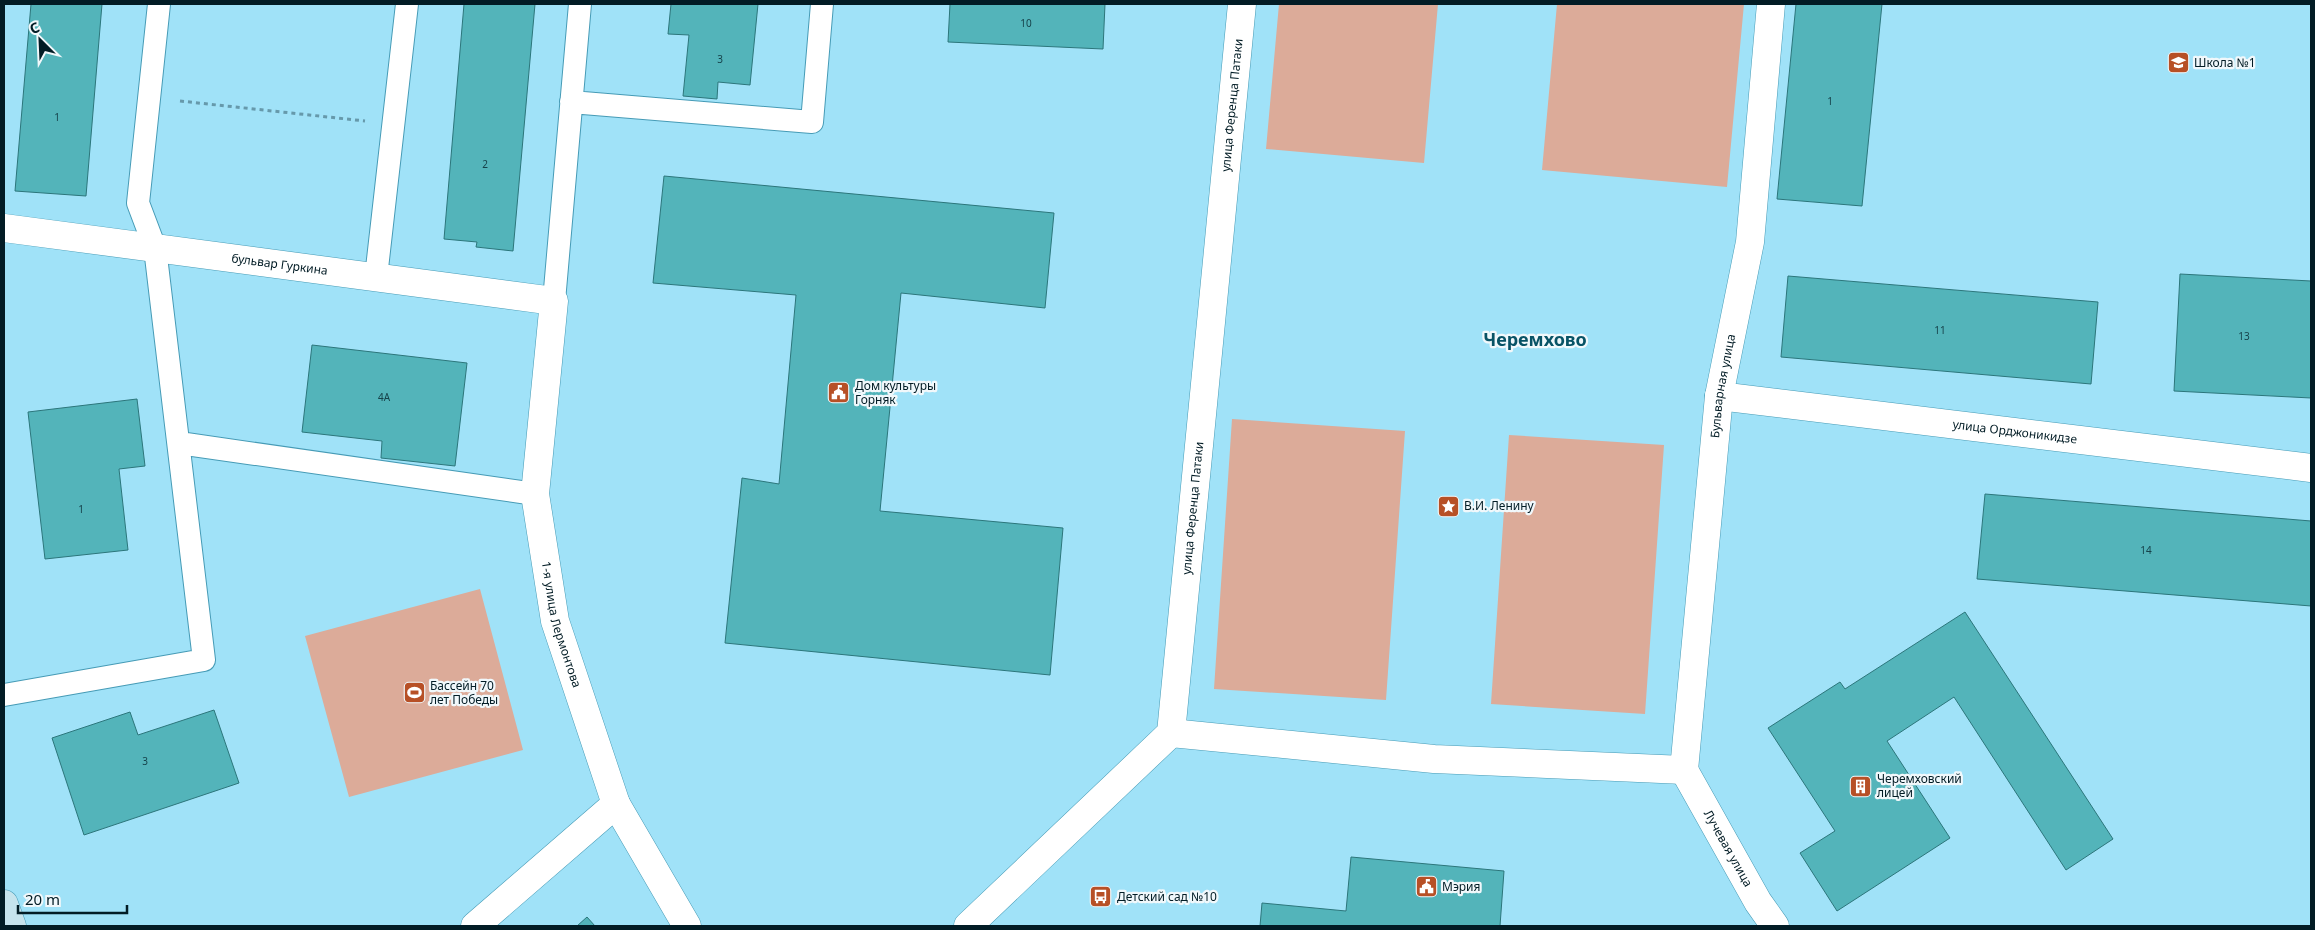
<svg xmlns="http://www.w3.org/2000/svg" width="2315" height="930" viewBox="0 0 2315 930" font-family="'Noto Sans',sans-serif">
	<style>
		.green { fill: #dcab99 }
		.building { fill: #53b4ba; stroke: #2c767b }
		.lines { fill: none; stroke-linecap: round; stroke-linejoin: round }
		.lane-casing { stroke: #469bb6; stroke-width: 24 }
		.street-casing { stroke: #469bb6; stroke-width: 29 }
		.secondary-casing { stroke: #469bb6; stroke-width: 29 }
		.path { stroke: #6699ab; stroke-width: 3; stroke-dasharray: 4 4; stroke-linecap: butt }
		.lane { stroke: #fff; stroke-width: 22 }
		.street { stroke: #fff; stroke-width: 28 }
		.secondary { stroke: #c6e4ed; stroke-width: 28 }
		.labels { text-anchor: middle; stroke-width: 4.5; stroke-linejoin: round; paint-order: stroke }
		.number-label { font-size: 10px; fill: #16424a }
		.poi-label { font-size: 12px; fill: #021c25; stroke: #f1f8fb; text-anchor: start }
		.street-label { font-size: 12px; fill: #021c25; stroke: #f1f8fb }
		.district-label { font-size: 18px; font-weight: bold; fill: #085366; stroke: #f1f8fb }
	</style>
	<rect width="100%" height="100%" fill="#a0e2f8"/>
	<path class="green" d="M1279,4h159l-14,159 -158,-14z
		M1557,4h187l-17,183 -185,-17z
		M1232,419l173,12 -19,269 -172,-11z
		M1509,435l155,10 -19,269 -154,-10z
		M480,589l43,161 -174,47 -44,-161z"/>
	<path class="building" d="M31,4h71l-16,192 -71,-5z
		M464,4h71l-22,247 -37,-4 1,-5 -33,-3z
		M671,4h87l-8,81 -32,-3 -1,17 -34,-3 6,-61 -21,-1z
		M950,4h155l-2,45 -155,-7z
		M1796,4h86l-20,202 -85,-7z
		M664,176l390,37 -9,95 -144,-15 -21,218 183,17 -13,147 -325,-32 17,-165 37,6 17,-189 -143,-12z
		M2180,274l131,7v117l-137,-7z
		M1788,276l310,26 -7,82 -310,-27z
		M312,345l155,18 -12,103 -74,-8 1,-17 -80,-9z
		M137,399l8,67 -26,3 9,81 -83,9 -17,-147z
		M1985,494l326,27v85l-334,-27z
		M1965,612l148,227 -47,31 -112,-173 -67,44 63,97 -113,73 -37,-58 35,-22 -67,-103 72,-46 5,7z
		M214,710l25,73 -155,52 -32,-97 78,-26 8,23z
		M1351,857l153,14 -4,55h8h-248l2,-23 84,8z
		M587,917l8,9h-18z"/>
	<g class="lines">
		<defs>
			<path id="lane" d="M571,102l241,20 10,-118
				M376,277l31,-273
				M554,301l26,-297
				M179,443l356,51
				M4,695l200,-35 -49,-412 -17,-45 21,-199"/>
			<g id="street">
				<path id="s1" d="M4,228l550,73 -19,193 20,127 61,183 71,122"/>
				<path id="s2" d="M1719,396l592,72"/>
				<path d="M1171,733l263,26 250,11"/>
				<path id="s3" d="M1684,770l35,-374 31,-154 21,-238"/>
				<path id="s4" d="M1684,770l74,132 17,24"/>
				<path d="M475,926l141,-122"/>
				<path id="s5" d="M968,926l203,-193 71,-729"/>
			</g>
			<path id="secondary" d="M4,904l8,22"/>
		</defs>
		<use href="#lane" class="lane-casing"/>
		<use href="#street" class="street-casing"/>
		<use href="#secondary" class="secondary-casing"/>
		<path class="path" d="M180,101l185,20"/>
		<use href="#lane" class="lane"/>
		<use href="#street" class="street"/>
		<use href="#secondary" class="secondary"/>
	</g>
	<defs>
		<symbol id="school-square" viewBox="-11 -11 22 22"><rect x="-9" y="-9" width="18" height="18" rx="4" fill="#b75026" stroke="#f1f8fb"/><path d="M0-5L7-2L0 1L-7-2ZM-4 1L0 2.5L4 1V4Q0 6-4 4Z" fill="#fff"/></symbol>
		<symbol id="civic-square" viewBox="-11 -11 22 22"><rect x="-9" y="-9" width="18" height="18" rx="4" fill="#b75026" stroke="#f1f8fb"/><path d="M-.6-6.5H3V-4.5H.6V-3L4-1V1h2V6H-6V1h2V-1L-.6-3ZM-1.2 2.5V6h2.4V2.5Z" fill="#fff"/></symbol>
		<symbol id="sight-square" viewBox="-11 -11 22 22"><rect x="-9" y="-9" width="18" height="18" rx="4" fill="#b75026" stroke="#f1f8fb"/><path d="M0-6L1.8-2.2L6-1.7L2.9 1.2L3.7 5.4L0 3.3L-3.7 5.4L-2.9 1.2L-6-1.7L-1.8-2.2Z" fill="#fff"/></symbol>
		<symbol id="stadium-square" viewBox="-11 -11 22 22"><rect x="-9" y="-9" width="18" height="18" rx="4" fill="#b75026" stroke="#f1f8fb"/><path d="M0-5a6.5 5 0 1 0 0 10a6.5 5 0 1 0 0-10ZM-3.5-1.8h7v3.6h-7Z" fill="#fff"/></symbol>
		<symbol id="building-square" viewBox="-11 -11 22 22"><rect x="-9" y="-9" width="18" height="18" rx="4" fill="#b75026" stroke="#f1f8fb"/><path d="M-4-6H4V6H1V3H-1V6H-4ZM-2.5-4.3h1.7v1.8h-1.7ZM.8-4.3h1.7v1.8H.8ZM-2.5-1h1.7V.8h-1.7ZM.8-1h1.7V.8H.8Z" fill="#fff"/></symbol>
		<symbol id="bus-square" viewBox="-11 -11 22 22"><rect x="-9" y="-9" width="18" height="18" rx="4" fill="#b75026" stroke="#f1f8fb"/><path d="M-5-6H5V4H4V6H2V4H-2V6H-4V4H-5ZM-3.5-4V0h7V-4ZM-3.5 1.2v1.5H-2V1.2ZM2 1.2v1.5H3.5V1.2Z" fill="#fff"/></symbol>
	</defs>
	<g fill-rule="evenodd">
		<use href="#school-square" x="2166" y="50" width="25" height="25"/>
		<use href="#civic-square" x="826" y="380" width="25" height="25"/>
		<use href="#sight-square" x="1436" y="494" width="25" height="25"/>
		<use href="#stadium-square" x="402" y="680" width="25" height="25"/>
		<use href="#building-square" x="1848" y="774" width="25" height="25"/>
		<use href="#civic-square" x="1414" y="874" width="25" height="25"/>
		<use href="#bus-square" x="1088" y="884" width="25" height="25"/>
	</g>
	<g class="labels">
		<g class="number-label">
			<text x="1026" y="27">10</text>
			<text x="720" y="63">3</text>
			<text x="1830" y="105">1</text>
			<text x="57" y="121">1</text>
			<text x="485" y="168">2</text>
			<text x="1940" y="334">11</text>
			<text x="2244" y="340">13</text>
			<text x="384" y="401">4А</text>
			<text x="81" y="513">1</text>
			<text x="2146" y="554">14</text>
			<text x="145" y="765">3</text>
		</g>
		<g class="poi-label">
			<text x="2194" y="67">Школа №1</text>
			<text x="855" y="390">Дом культуры<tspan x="855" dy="14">Горняк</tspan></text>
			<text x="1464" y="510">В.И. Ленину</text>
			<text x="430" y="690">Бассейн 70<tspan x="430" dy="14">лет Победы</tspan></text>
			<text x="1877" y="783">Черемховский<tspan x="1877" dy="14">лицей</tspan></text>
			<text x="1442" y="891">Мэрия</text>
			<text x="1117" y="901">Детский сад №10</text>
		</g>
		<g class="street-label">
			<text dy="4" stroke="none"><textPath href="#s5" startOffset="911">улица Ференца Патаки</textPath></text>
			<text dy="4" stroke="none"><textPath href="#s1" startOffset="278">бульвар Гуркина</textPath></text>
			<text dy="4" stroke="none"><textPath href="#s3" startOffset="386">Бульварная улица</textPath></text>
			<text dy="4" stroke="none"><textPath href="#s2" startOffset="298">улица Орджоникидзе</textPath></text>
			<text dy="4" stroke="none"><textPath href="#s5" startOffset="506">улица Ференца Патаки</textPath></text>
			<text dy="4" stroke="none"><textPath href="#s1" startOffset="882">1-я улица Лермонтова</textPath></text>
			<text dy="4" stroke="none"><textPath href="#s4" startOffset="90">Лучевая улица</textPath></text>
		</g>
		<g class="district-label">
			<text x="1535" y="346">Черемхово</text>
		</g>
	</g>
	<rect width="2315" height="930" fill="none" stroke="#021c25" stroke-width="10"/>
	<g transform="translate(40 40) rotate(336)" stroke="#f1f8fb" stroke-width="4" paint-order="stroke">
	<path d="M0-4L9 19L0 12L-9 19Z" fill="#021c25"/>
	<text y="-8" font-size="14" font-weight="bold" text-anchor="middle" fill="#021c25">С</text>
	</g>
	<path d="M18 905v8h109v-8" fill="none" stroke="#021c25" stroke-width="2.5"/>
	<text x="25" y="905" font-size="15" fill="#021c25" stroke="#f1f8fb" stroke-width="4" paint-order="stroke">20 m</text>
</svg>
